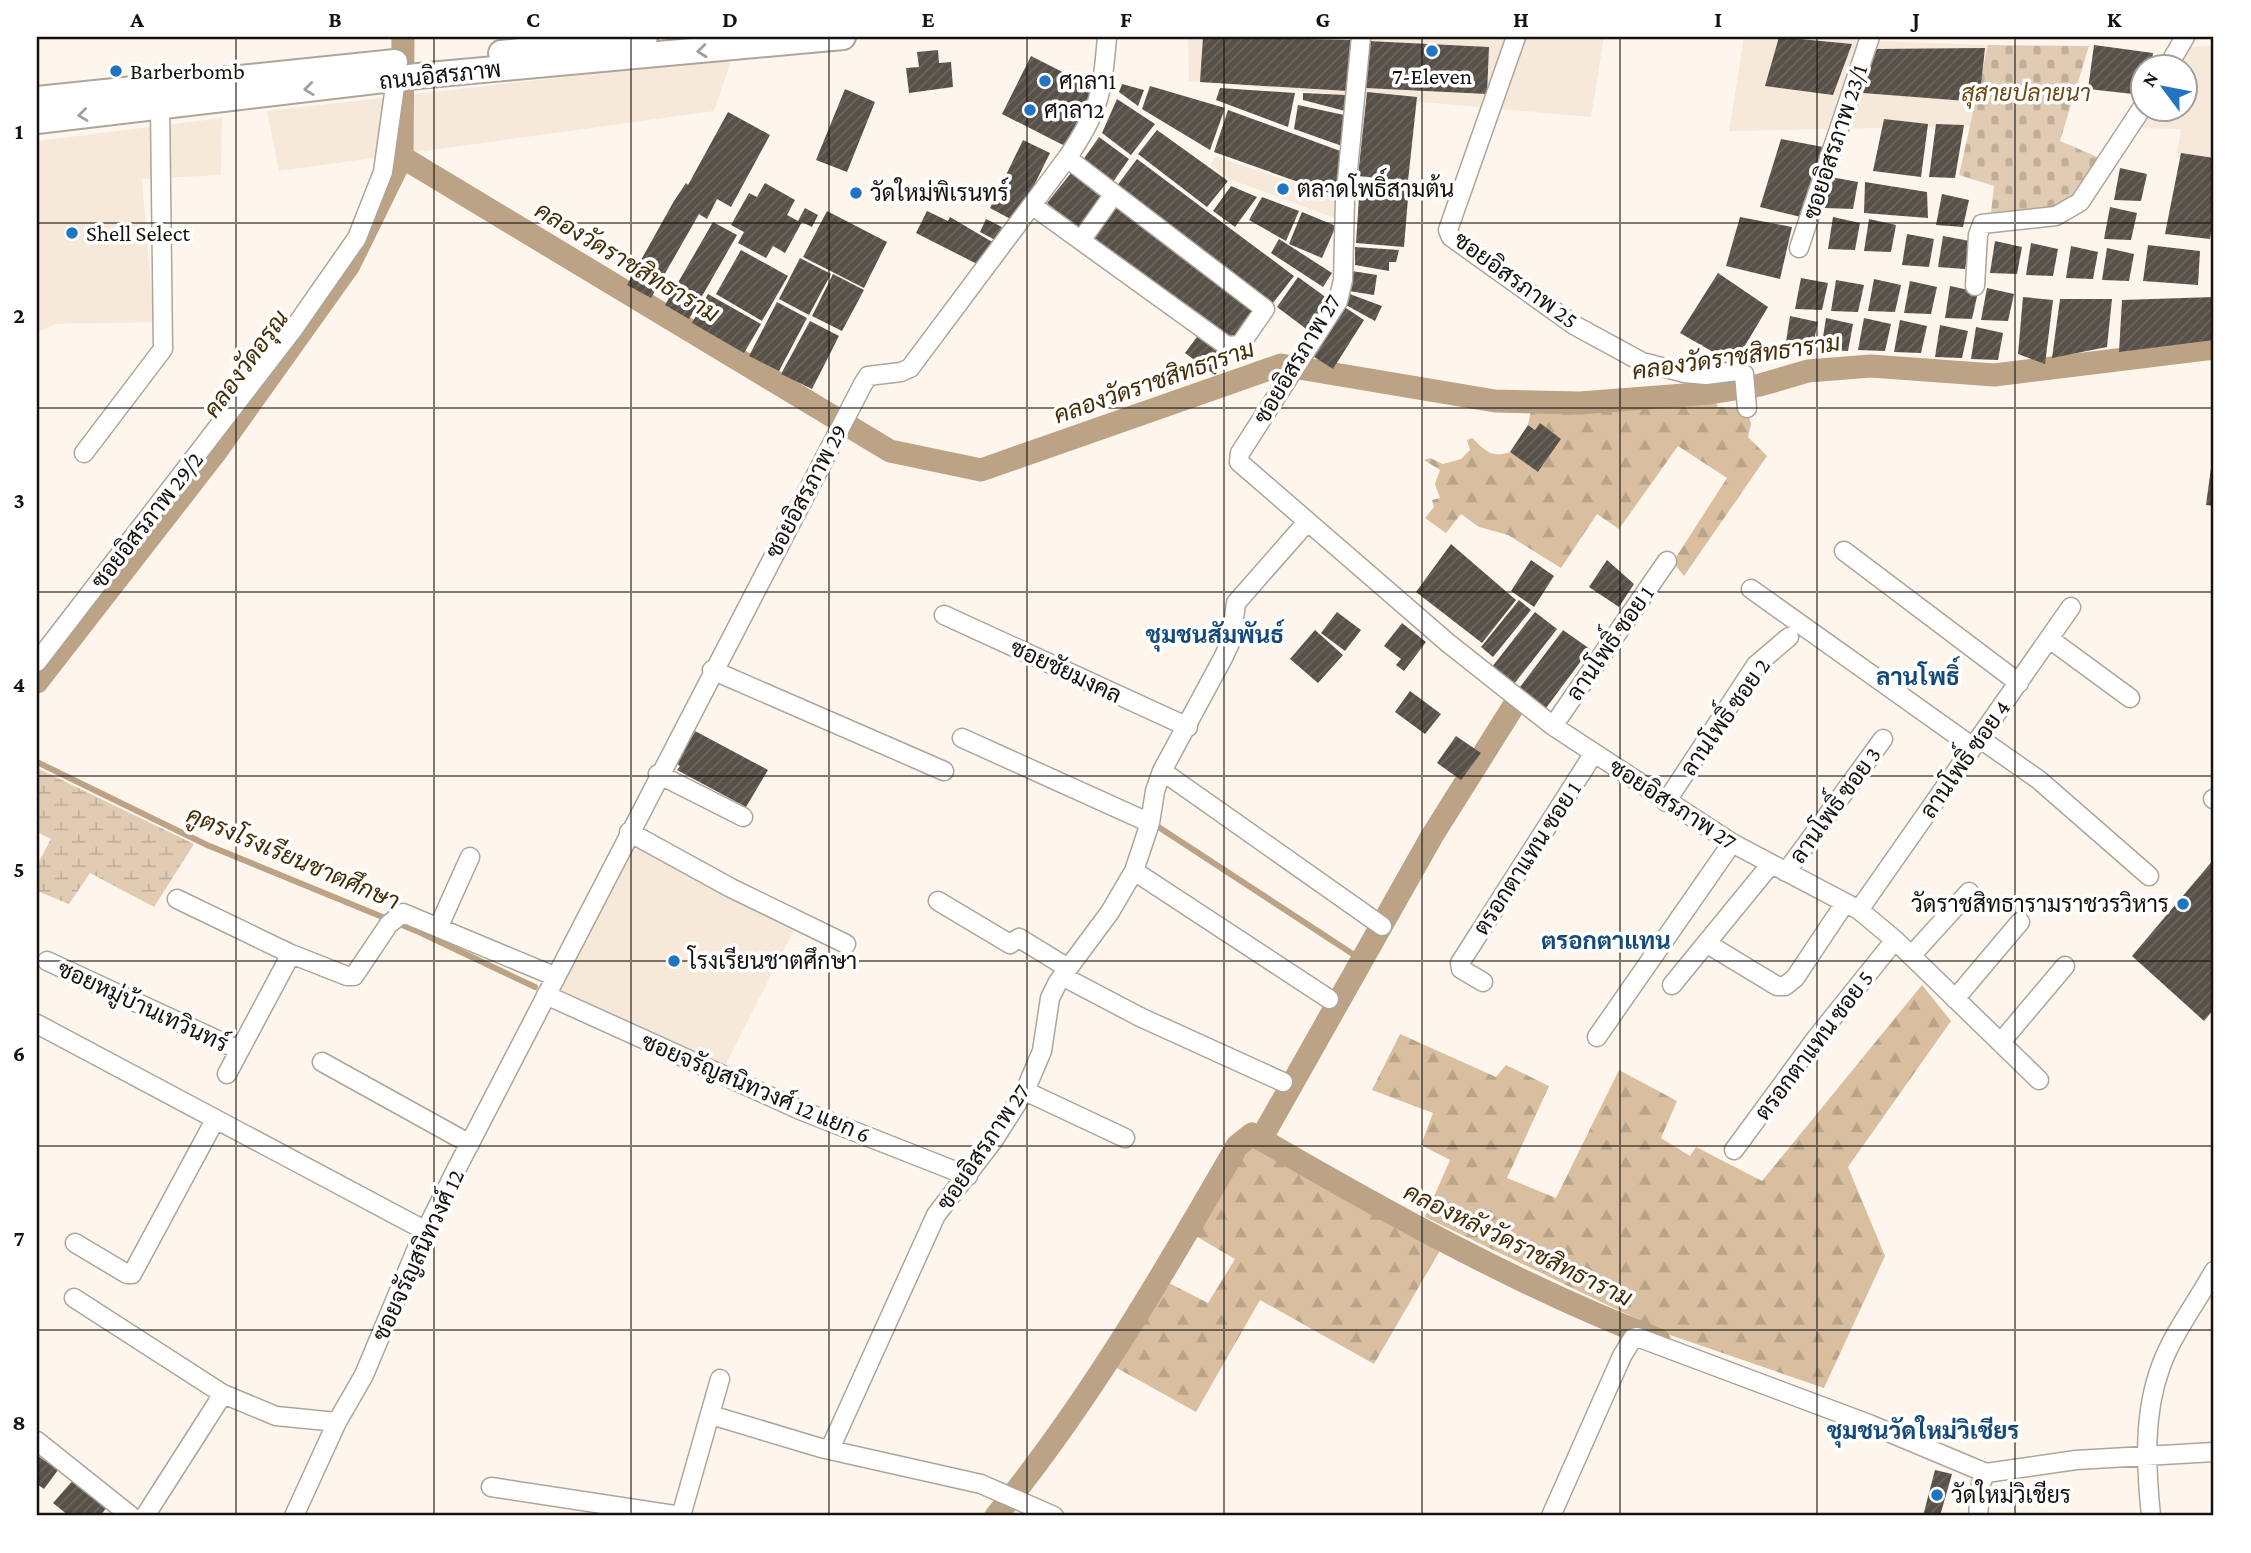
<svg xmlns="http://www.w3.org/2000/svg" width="2251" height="1553" viewBox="0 0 2251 1553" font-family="'Crimson Pro',Sarabun,serif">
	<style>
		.built { fill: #f6e9d9 }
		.forest { fill: url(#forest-firs) }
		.wetland { fill: url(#wetland-marsh) }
		.cemetery { fill: url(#cemetery-stones) }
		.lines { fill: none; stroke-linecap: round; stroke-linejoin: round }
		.stream { stroke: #bca385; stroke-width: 6 }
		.canal { stroke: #bca385; stroke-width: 23 }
		.building { fill: url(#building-hatch) }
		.minor-casing { stroke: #ada59b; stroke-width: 21 }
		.secondary-casing { stroke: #ada59b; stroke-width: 28 }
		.minor { stroke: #fff; stroke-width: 18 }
		.secondary { stroke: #fff; stroke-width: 24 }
		.oneway { stroke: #a1a09f }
		.grid { fill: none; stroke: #15120f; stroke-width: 2; stroke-opacity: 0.55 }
		.poi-dot { fill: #2074c2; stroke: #fff; stroke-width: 2.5 }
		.labels { text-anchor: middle; stroke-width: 7; stroke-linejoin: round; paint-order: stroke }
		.poi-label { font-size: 23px; fill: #15120f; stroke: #fff; text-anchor: start }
		.street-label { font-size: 23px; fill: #15120f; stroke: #fff }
		.park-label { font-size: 23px; font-style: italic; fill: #6d4917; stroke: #fff }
		.water-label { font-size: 24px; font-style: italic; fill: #472d05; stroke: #fff }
		.neighbourhood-label { font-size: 24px; font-weight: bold; fill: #14497b; stroke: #fff }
		.neatline { fill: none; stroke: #15120f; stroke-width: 2.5 }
		.grid-label { font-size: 23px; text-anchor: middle; font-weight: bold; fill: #15120f }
	</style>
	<defs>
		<pattern id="forest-firs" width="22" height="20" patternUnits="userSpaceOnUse" patternTransform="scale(1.75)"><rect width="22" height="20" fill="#d9bfa0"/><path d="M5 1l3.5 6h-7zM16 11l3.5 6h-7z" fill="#b9a389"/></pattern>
		<pattern id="wetland-marsh" width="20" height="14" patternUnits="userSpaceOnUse" patternTransform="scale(1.75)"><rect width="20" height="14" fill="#e1ccb3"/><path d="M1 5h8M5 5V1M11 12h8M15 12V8" fill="none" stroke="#c0ae99"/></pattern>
		<pattern id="cemetery-stones" width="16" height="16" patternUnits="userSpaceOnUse" patternTransform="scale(1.75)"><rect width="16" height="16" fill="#e1ccb3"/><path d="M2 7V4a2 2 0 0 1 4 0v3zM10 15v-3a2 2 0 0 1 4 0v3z" fill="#c0ae99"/></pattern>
		<pattern id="building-hatch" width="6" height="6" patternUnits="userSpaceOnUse" patternTransform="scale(1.75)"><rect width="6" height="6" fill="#585149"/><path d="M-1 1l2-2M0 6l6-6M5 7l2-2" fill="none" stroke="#6b665f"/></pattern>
	</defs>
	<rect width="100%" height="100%" fill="#fef6ec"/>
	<path class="built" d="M1188,37h416l-13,80 -402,-36z
		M1744,37h25l219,8 -18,81 -241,5z
		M2214,46v113l-38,-1 5,-29 -43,-1 11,-19 35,-1v-42h-9l12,-19z
		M732,58l-18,53 -435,60 -12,-60z
		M222,118l-1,57 -79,4 12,143 -98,2 -19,9v-192z
		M1216,156l124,43 -5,19 -106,-39 -19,-14z
		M631,841l164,87 -70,138 -171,-71z"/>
	<path class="forest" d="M1715,400l3,7 29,1 4,16 -3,13 19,19 -83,120 -11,-14 54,-84 -49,-32 -59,83 -22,-15 -36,54 -53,-33 -29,-8 -18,-13 -15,19 -21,-15 9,-11 -2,-7 8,-2 -5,-14 5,-14 -16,-10 6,-2 13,6 18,-5 9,-9 -3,-10 5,-2c13,12 20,21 38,14l28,20 23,-33 -21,-15 -5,6 -7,-5 3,-14z
		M1922,985l29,36 -103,146 37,89 -61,132 -154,-53 -245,-118 25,-57 -29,-15 12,-32 -61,-23 28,-56 96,43 10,-12 43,21 -42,92 49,20 63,-128 58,31 -16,37 29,18 6,-9 66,34z
		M1250,1142l192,105 -68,117 -114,-64 -64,112 -81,-45 50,-86 43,22 27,-44 -41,-24z"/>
	<path class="wetland" d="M37,768l157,76 -40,63 -64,-34 -21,31 -32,-13v-26l14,-26 -14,-7z"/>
	<path class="cemetery" d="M1988,45l101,1 -29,95 40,17 -20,38 -23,14 -66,2 3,-26 -35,-11z"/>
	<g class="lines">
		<path class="stream" d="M37,762l170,83 212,87 116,55
			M1160,828l202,132"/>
		<path class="canal" d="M402,157l488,294 91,19 300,-105 214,36 85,2 130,-10 50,-8 48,-14 63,-5 123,9 220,-27
			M37,682l178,-229 134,-188 53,-108 1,-120
			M1261,1139l171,-303 81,-129
			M996,1516c93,-114 168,-243 241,-370l15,-12c131,76 265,151 407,206"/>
	</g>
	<path class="building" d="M1203,37l148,3 -3,51 -148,-9z
		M1779,37l73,7 -19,51 -68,-9z
		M1368,41l121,6 -2,47 -122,-6z
		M2094,45l59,8 -2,13h-9v29l-54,-6z
		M1985,48l-6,54 -116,-9 11,-44z
		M938,50l1,13 12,-1 2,25 -44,6 -3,-25 13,-1 -2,-15z
		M1031,56l63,32 -29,58 -63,-32z
		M1122,84l22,6 -6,16 -19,-14z
		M1150,86l75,22 -15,42 -68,-41z
		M1220,88l75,5 -7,34 -72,-27z
		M845,89l30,13 -28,70 -31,-12z
		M1367,92l50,5 -9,84 -50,-5z
		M1303,93l43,2 -1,16 -42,-11z
		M1117,99l38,25 -24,31 -29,-22z
		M1298,105l46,10 -2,31 -48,-17z
		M1228,110l115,42 -8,43 -121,-43z
		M728,112l42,23 -39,72 -14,-8 -10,20 -8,-5 -48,84 -24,-13 47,-84 12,-18 2,2z
		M1884,119l44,5 -7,53 -48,-6z
		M1936,124l28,1 -9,53 -26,-1z
		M1157,130l71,51 -21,26 -69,-53z
		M1099,137l30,22 -16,23 -30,-22z
		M1781,139l42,8 -22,70 -41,-10z
		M1023,140l27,13 -34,69 -26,-14z
		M2181,153l33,5v53l-4,28 -45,-5z
		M1137,159l157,117 -21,27 -157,-116z
		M2120,168l27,6 -6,27 -27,-1z
		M1071,173l32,26 -24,30 -32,-26z
		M1831,177l27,5 -5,27 -28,-1z
		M1360,182l49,4 -5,61 -48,-4z
		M1865,182l62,10 1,26 -64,-5z
		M765,183l30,17 -8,15 11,6 7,-13 13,7 -6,12 -10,-5 -17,31 -12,-7 -7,12 -28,-15 6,-11 -13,-7 18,-32 8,4z
		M1231,186l26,11 -22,30 -22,-16z
		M1942,194l27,6 -6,27 -27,-2z
		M1262,197l37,14 -13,30 -37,-21z
		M1117,206l137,105 -24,32 -137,-105z
		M2110,207l27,6 -6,27 -27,-1z
		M827,211l60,31 -23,46 -61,-31z
		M927,211l21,10 2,-4 44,26 -11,24 -67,-34z
		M1302,212l34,14 -14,32 -33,-14z
		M1740,217l52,10 -12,52 -54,-13z
		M1833,217l27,6 -5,27 -27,-1z
		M986,219l16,8 -7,13 -15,-8z
		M1869,219l27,6 -5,27 -27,-1z
		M713,222l24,13 -48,84 -24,-14z
		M1907,234l27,5 -5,28 -27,-2z
		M1943,236l27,5 -5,28 -27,-2z
		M1279,239l53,34 -9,14 -52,-34z
		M1995,241l27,6 -5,27 -27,-1z
		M2031,243l27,6 -5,27 -27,-1z
		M2148,245l52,6 -2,34 -55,-4z
		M2071,246l27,6 -5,27 -27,-1z
		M1355,247l44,3 -3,12h-7v9l-34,-6z
		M2107,248l27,6 -5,27 -27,-1z
		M741,250l47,26 -26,45 -46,-27z
		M800,258l31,16 -22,41 -30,-16z
		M1352,271l25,4 -3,20 -25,-4z
		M1718,273l50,34 -34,57 -54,-31z
		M833,274l31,16 -22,41 -30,-15z
		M1298,277l33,24 -22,30 -32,-24z
		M1801,278l27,5 -6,27 -27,-1z
		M1874,279l27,6 -6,27 -27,-1z
		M1836,280l28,5 -6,27 -27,-1z
		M1910,281l27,6 -6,27 -27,-1z
		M1950,286l28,6 -6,27 -27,-1z
		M1987,288l27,6 -6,27 -27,-1z
		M1347,293l35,13 -7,15 -31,-17z
		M708,294l53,30 -17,29 -52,-30z
		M2023,297l30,3 -8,64 -27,-10z
		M2214,297v43l-95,12 3,-52z
		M2060,299h52l-5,48 -55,11z
		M777,302l30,16 -28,53 -30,-15z
		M1343,306l21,14 -31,49 -22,-14z
		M1790,316l28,6 -6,27 -27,-1z
		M1826,318l27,6 -5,27 -27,-1z
		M1864,318l27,6 -6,27 -27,-1z
		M1900,320l27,6 -6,27 -27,-1z
		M810,321l29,15 -27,53 -31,-15z
		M1940,325l28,6 -6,27 -27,-1z
		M1976,327l27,6 -5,27 -27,-1z
		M1200,333l30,22 -15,20 -30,-22z
		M1540,423l21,16 -23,33 -28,-20 18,-27 7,5z
		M2213,453h1v53l-8,-1z
		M1451,544l65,56 -34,43 -66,-51z
		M1531,560l23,16 -20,31 -23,-16z
		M1607,560l27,24 -15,23 -30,-20z
		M1519,600l12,10 -38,47 -12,-10z
		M1337,612l24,18 -16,21 -24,-18z
		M1535,612l22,17 -43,55 -22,-17z
		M1402,623l24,19 -22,29 -8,-6 5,-6 -17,-13z
		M1315,630l28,25 -25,28 -28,-24z
		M1563,630l27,19 -47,63 -26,-21z
		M1410,691l31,23 -16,20 -30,-22z
		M695,731l73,39 -22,37 -69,-37 3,-4 -3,-2z
		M1456,736l25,17 -20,27 -24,-17z
		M2214,859v150l-10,12 -72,-65z
		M38,1456l20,14 -14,19 -7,-5z
		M1935,1470l17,4 -12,42h-17z
		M74,1479l33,28 -7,9h-31l-16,-13z"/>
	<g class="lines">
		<defs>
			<path id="minor" d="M1361,37l-16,163 -2,80 -5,21 -98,152 -1,9 209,181 105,83 179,117 127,67 36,30 144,140
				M1516,37l-68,193 3,7 123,88 68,37 43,11 21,2 31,-4 7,3 3,34
				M2168,66l17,-29
				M1033,206l194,140 13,-1 25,-36 -198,-151
				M1082,239l32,-45
				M1799,248l71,-211
				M1975,286l3,-51 4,-11 74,-8 24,-14 62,-94
				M84,453l79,-104 -3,-243
				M1844,551l175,132
				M1751,589l222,158
				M944,615l244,112
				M2051,640l79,58
				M37,662l255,-331 65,-93 26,-66 13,-93
				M712,670l232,101
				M1553,726l114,-165
				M962,738l188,85
				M1979,738l60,42 110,96
				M1162,771l220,155
				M658,774l85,43
				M2213,799h1
				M1666,802l90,-137 33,-28
				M629,832l102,56 115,56
				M1134,871l195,128
				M1786,872l97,-133
				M177,899l114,55 56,22h7l35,-52 14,-11 151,63
				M938,901l72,43 9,-6 49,30
				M1859,910l212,-303
				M439,926l31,-69
				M1706,943l71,43h8l10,-8 50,-75
				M1911,956l58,-64
				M47,961l192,89
				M1062,976l78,41 143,65
				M1483,982l-22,-13 -1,-6 134,-210
				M1672,985l99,-121
				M546,995l254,115 168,66
				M1955,999l65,-77
				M37,1024l389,207
				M1597,1037l135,-194
				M2001,1042l64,-76
				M322,1062l148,82
				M227,1074l64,-120
				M1025,1091l100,47
				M1734,1150l83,-113 78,-97
				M75,1243l52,31h5l83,-154
				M74,1298l149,96 53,22 61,6
				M711,1415l110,33 160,36 73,32
				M37,1441l94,75
				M830,1449l106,-234 57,-74 32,-50 17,-40 8,-53 8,-16 52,-70 24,-41 16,-48 5,-32 7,-20 61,-113 8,-17 5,-38 71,-81
				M491,1487l190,29
				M145,1516l78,-122
				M294,1516l43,-94 27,-47 53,-127 40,-80 406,-784 5,-8 33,-4 9,-4 157,-210c33,-48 35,-64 40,-121
				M681,1516l39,-137
				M1551,1516l71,-160 11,-18 4,-1 232,87 117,49
				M1978,1516l3,-33 5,-10 90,-13 138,-8
				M2151,1516c-5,-49 -8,-102 10,-150 12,-33 36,-64 53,-95"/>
			<path id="secondary" d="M501,53l144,-16
				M37,99l358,-37
				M37,121l381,-45 425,-39"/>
		</defs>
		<use href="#minor" class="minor-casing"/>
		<use href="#secondary" class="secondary-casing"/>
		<use href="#minor" class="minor"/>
		<use href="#secondary" class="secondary"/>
	</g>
	<defs><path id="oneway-chevron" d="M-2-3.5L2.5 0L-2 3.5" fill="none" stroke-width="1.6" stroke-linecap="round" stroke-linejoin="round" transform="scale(1.75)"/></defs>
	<g class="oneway">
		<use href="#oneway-chevron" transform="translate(702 51) rotate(174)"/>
		<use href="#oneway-chevron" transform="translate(309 89) rotate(173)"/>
		<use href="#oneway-chevron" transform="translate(83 115) rotate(173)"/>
	</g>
	<path class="grid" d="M236,37v1479M434,37v1479M631,37v1479M829,37v1479M1027,37v1479M1224,37v1479M1422,37v1479M1620,37v1479M1817,37v1479M2015,37v1479M37,223h2177M37,408h2177M37,592h2177M37,776h2177M37,961h2177M37,1146h2177M37,1330h2177"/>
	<g class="poi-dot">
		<circle cx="1432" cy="51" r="7"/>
		<circle cx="116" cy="71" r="7"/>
		<circle cx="1045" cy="81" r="7"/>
		<circle cx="1030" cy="110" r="7"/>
		<circle cx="1283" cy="189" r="7"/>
		<circle cx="856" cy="193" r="7"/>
		<circle cx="72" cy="233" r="7"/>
		<circle cx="2183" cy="904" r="7"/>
		<circle cx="674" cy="961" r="7"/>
		<circle cx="1937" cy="1495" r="7"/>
	</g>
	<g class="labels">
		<g class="poi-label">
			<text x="130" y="79">Barberbomb</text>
			<text x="1432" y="84" text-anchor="middle">7-Eleven</text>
			<text x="1059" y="89">ศาลา1</text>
			<text x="1044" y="118">ศาลา2</text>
			<text x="1297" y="197">ตลาดโพธิ์สามต้น</text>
			<text x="870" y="201">วัดใหม่พิเรนทร์</text>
			<text x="86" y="241">Shell Select</text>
			<text x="2169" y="912" text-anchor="end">วัดราชสิทธารามราชวรวิหาร</text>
			<text x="688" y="969">โรงเรียนชาตศึกษา</text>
			<text x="1951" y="1503">วัดใหม่วิเชียร</text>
		</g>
		<g class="street-label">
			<text transform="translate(440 75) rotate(-6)" y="8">ถนนอิสรภาพ</text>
			<text transform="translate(1835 142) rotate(-72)" y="8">ซอยอิสรภาพ 23/1</text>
			<text transform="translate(1516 280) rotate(36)" y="8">ซอยอิสรภาพ 25</text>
			<text transform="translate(1297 359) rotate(-59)" y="8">ซอยอิสรภาพ 27</text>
			<text transform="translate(806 491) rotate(-62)" y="8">ซอยอิสรภาพ 29</text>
			<text transform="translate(147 520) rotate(-52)" y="8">ซอยอิสรภาพ 29/2</text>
			<text transform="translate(1610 643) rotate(-55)" y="8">ลานโพธิ์ ซอย 1</text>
			<text transform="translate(1066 671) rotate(25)" y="8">ซอยชัยมงคล</text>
			<text transform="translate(1725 717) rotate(-55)" y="8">ลานโพธิ์ ซอย 2</text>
			<text transform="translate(1965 759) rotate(-55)" y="8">ลานโพธิ์ ซอย 4</text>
			<text transform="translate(1673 804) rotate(33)" y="8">ซอยอิสรภาพ 27</text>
			<text transform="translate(1835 805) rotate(-54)" y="8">ลานโพธิ์ ซอย 3</text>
			<text transform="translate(1527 858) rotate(-57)" y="8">ตรอกตาแทน ซอย 1</text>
			<text transform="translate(143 1006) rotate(25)" y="8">ซอยหมู่บ้านเทวินทร์</text>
			<text transform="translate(1814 1045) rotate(-53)" y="8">ตรอกตาแทน ซอย 5</text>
			<text transform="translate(756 1088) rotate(23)" y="8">ซอยจรัญสนิทวงศ์ 12 แยก 6</text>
			<text transform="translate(983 1147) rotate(-56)" y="8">ซอยอิสรภาพ 27</text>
			<text transform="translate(418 1255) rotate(-65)" y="8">ซอยจรัญสนิทวงศ์ 12</text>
		</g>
		<g class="park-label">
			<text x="2026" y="101">สุสายปลายนา</text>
		</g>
		<g class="water-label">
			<text transform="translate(627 262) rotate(31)" y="8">คลองวัดราชสิทธาราม</text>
			<text transform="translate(1736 357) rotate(-8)" y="8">คลองวัดราชสิทธาราม</text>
			<text transform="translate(246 364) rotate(-54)" y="8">คลองวัดอรุณ</text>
			<text transform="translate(1154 382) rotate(-19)" y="8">คลองวัดราชสิทธาราม</text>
			<text transform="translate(293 858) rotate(23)" y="8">คูตรงโรงเรียนชาตศึกษา</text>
			<text transform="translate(1518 1245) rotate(26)" y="8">คลองหลังวัดราชสิทธาราม</text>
		</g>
		<g class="neighbourhood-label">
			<text x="1215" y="643">ชุมชนสัมพันธ์</text>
			<text x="1918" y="685">ลานโพธิ์</text>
			<text x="1606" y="949">ตรอกตาแทน</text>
			<text x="1923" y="1439">ชุมชนวัดใหม่วิเชียร</text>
		</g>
	</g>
	<rect width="2251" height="1553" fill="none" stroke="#ffffff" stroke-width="77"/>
	<g transform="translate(2164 88) rotate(302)"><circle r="33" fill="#ffffff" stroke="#a1a09f" stroke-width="2"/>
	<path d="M0-5L12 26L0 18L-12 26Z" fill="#2074c2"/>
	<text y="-10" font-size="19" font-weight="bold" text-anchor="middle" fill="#15120f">N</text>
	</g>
	<rect x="38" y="38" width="2174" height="1476" class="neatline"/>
	<g class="grid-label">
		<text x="137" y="27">A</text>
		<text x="335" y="27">B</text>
		<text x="533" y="27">C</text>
		<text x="730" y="27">D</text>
		<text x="928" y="27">E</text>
		<text x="1126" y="27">F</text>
		<text x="1323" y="27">G</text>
		<text x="1521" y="27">H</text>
		<text x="1718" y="27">I</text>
		<text x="1916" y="27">J</text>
		<text x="2114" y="27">K</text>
		<text x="19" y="139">1</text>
		<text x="19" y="323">2</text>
		<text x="19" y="508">3</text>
		<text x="19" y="692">4</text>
		<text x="19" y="877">5</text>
		<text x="19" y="1061">6</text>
		<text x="19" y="1246">7</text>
		<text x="19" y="1430">8</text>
	</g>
</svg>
